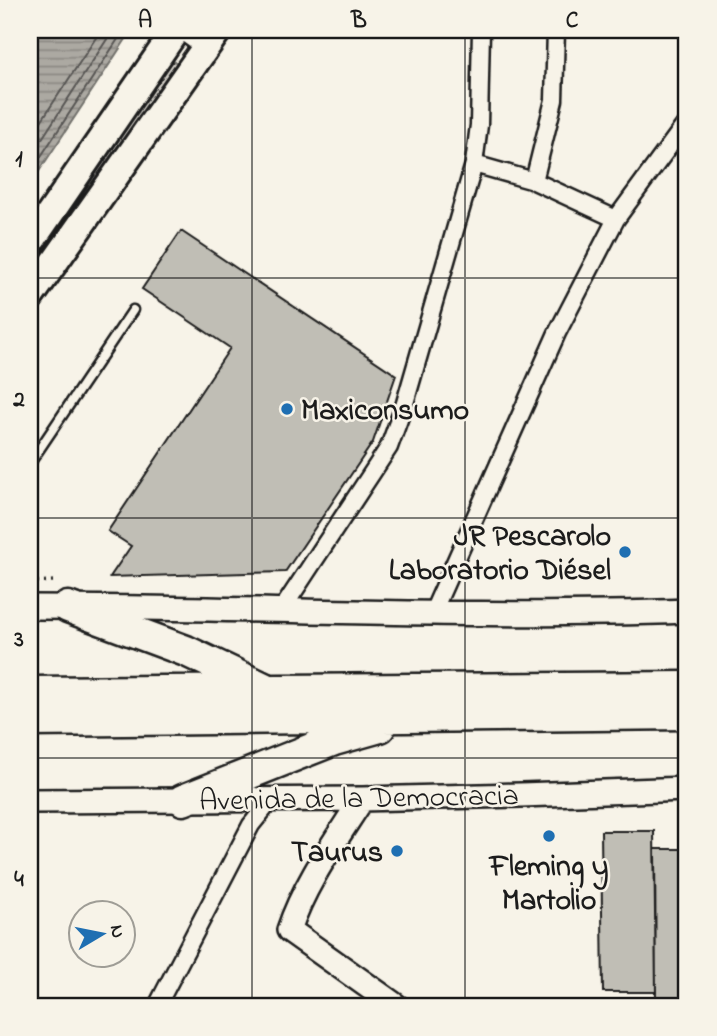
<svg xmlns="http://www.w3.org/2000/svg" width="717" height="1036" viewBox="0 0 717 1036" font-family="'Indie Flower',sans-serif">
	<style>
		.grass { fill: url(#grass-tufts); stroke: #7a7874; stroke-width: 2 }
		.water { fill: url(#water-rules); stroke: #72716c; stroke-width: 2 }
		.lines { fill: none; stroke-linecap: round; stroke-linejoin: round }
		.shore { stroke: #565452; stroke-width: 2 }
		.building { fill: #c0beb5; stroke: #1c1c1c; stroke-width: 2 }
		.lane-casing { stroke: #1c1c1c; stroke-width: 13 }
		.street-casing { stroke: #1c1c1c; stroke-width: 21 }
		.secondary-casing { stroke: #1c1c1c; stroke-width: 28 }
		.primary-casing { stroke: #1c1c1c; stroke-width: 32 }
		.highway-casing { stroke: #1c1c1c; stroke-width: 35 }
		.path { stroke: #1c1c1c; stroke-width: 3.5; stroke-dasharray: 2 5; stroke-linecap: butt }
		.lane { stroke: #f7f3e8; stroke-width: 8 }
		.street { stroke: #f7f3e8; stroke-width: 16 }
		.secondary { stroke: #f7f3e8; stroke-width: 23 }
		.primary { stroke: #f7f3e8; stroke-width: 26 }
		.highway { stroke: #f7f3e8; stroke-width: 30 }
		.grid { fill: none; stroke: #1c1c1c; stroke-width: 2; stroke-opacity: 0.55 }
		.poi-dot { fill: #1f6fb2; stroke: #f7f3e8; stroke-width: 2.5 }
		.labels { text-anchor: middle; stroke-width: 5; stroke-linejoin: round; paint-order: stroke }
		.poi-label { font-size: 30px; font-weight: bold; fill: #1c1c1c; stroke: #f7f3e8; text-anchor: end }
		.street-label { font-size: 30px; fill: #1c1c1c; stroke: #f7f3e8 }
		.neatline { fill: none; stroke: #1c1c1c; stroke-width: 2.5 }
		.grid-label { font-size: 23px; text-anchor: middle; font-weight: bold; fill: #1c1c1c }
	</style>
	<defs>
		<pattern id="grass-tufts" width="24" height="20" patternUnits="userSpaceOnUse" patternTransform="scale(1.75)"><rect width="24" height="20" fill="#d7d3cb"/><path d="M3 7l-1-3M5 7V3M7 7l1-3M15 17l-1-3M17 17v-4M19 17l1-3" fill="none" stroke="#b8b5ae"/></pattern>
		<pattern id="water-rules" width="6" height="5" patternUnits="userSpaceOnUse" patternTransform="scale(1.75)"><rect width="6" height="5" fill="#aca9a2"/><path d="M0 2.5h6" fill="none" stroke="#8b8983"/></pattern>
	</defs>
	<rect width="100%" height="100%" fill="#f7f3e8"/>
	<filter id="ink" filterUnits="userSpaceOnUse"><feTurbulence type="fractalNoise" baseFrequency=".0143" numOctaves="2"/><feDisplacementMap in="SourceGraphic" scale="14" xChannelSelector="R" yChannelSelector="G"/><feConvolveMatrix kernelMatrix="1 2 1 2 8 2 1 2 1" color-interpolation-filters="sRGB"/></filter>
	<g filter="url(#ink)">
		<path class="grass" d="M172,61l4,1 2,4 -148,214v-14l139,-202z"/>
		<path class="water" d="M30,30h102l-102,155z"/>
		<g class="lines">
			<path class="shore" d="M30,138l71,-108
				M30,157l83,-127
				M30,173l94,-143"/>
		</g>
		<path class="building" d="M181,231l215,144 -23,67 -88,130 -175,5 21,-31 -23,-15 122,-183 -88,-59z
			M601,831h53l2,161h-53z
			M655,849h32v153h-31z"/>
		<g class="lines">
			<defs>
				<path id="lane" d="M30,463l103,-153"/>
				<path id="street" d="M180,30l25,18
					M474,164l60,17 82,38
					M534,181l20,-81 2,-70
					M281,611l108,-164 16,-44 69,-239 5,-39 2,-95
					M432,614l125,-281 59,-114 71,-97
					M157,1006l94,-181 21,-26"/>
				<path id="secondary" d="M30,607c219,0 438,12 657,4
					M362,799c-26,41 -58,85 -73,131l107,76
					M30,801l332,-2 159,-4 166,-6"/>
				<path id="primary" d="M30,243l146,-213
					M30,297l188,-267"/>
				<path id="highway" d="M68,607l118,44 78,37
					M30,692l657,-5
					M30,721l657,-7
					M183,800l151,-60 46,-13"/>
			</defs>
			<use href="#lane" class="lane-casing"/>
			<use href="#street" class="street-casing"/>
			<use href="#secondary" class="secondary-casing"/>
			<use href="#primary" class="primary-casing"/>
			<use href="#highway" class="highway-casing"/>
			<path class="path" d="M30,582l24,-1"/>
			<use href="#lane" class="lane"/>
			<use href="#street" class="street"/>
			<use href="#secondary" class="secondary"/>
			<use href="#primary" class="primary"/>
			<use href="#highway" class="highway"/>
		</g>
	</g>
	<path class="grid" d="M252,30v976M465,30v976M30,278h657M30,518h657M30,758h657"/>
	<g class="poi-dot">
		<circle cx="287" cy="409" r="7"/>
		<circle cx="625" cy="552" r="7"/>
		<circle cx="549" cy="836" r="7"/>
		<circle cx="397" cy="851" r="7"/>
	</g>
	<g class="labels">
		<g class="poi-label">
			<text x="301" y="419" text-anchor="start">Maxiconsumo</text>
			<text x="611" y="545">JR Pescarolo<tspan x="611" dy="34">Laboratorio Diésel</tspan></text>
			<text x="383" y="861">Taurus</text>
			<text x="549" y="875" text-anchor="middle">Fleming y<tspan x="549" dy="34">Martolio</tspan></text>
		</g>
		<g class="street-label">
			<text transform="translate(359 797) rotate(-1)" y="10">Avenida de la Democracia</text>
		</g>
	</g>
	<rect width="717" height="1036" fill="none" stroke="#f7f3e8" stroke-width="77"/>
	<g transform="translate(102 934) rotate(80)"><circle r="33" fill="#f7f3e8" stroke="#9f9d96" stroke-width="2"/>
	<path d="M0-5L12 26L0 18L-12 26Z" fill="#1f6fb2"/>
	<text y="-10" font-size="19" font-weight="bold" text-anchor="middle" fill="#1c1c1c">N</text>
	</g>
	<rect x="38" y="38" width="640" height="960" class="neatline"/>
	<g class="grid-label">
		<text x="145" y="27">A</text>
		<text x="359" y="27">B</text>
		<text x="572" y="27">C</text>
		<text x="19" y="166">1</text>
		<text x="19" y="406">2</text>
		<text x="19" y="646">3</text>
		<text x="19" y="886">4</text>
	</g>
</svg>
